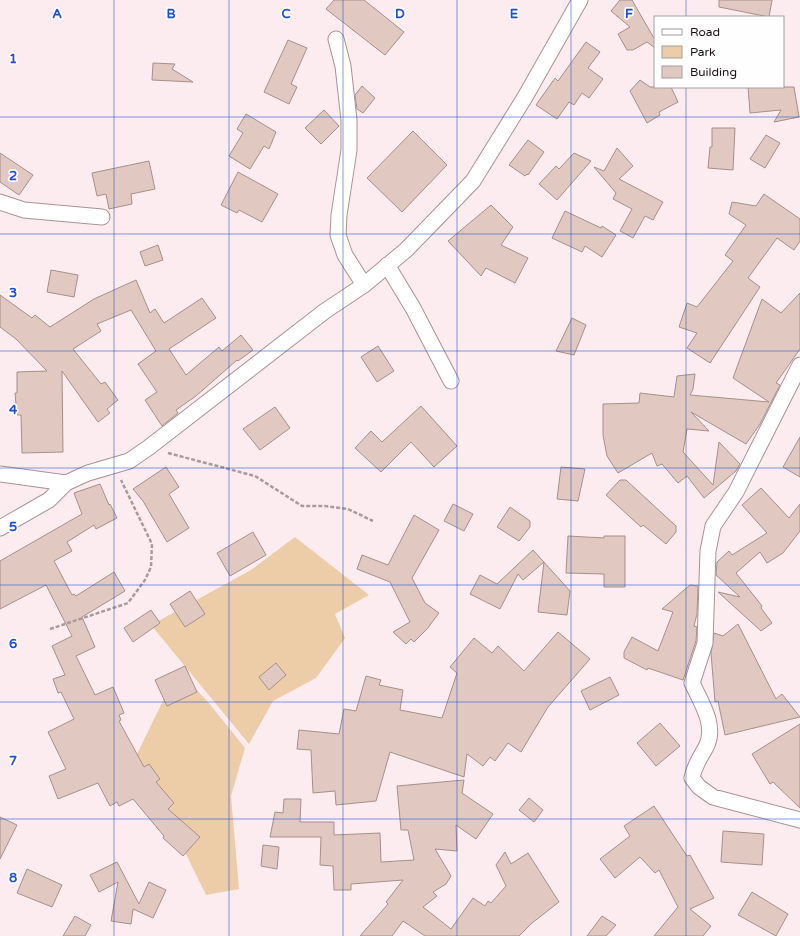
<svg xmlns="http://www.w3.org/2000/svg" width="800" height="936" viewBox="0 0 800 936" font-family="'Varela Round',sans-serif">
	<style>
		.green { fill: #eccda8 }
		.building { fill: #e1c9c2; stroke: #a69089 }
		.lines { fill: none; stroke-linecap: round; stroke-linejoin: round }
		.minor-casing { stroke: #aa9297; stroke-width: 17 }
		.path { stroke: #a89b9e; stroke-width: 2.5; stroke-dasharray: 4 2; stroke-linecap: butt }
		.minor { stroke: #fff; stroke-width: 15 }
		.grid { fill: none; stroke: #1d4ed8; stroke-width: 1; stroke-opacity: 0.55 }
		.grid-label { font-size: 13px; text-anchor: middle; font-weight: bold; fill: #1d4ed8; stroke: #fefefe; stroke-width: 3.5; stroke-linejoin: round; paint-order: stroke }
	</style>
	<rect width="100%" height="100%" fill="#fcecef"/>
	<path class="green" d="M295,537l74,58 -34,19 10,24 -29,40 -43,23 -24,43 -98,-119 100,-55z
		M178,670l30,32 37,46 -14,48 8,93 -33,6 -69,-141z"/>
	<path class="building" d="M334,0h30l40,32 -19,23 -59,-46z
		M620,0h12l23,40v8l-8,-6 -14,8h-6l-9,-16 12,-7 -19,-16z
		M719,0h53l-3,17 -50,-10z
		M288,40l19,8 -16,36 6,3 -8,17 -25,-12z
		M586,42l14,10 -12,16 15,11 -14,19 -7,-5 -8,12 -5,-3 -12,17 -21,-14 19,-27 3,3z
		M153,63l22,1 -3,5 21,13 -41,-2z
		M640,80l10,7h21l7,15 -19,10 1,3 -13,8 -17,-32z
		M362,86l13,12 -12,15 -6,-4 -2,-14z
		M748,87h46l5,30 -25,5 7,-12 -31,3z
		M324,110l15,16 -18,18 -16,-16z
		M246,114l30,18 -7,17 -5,-3 -14,23 -21,-13 14,-23 -6,-4z
		M712,128h23l-2,42 -25,-2 2,-21h2z
		M413,131l34,34 -45,47 -35,-34z
		M766,135l14,8 -15,25 -15,-9z
		M528,140l16,12 -16,23 -1,-1 -2,2 -16,-11z
		M617,148l16,18 -14,13 44,23 -10,18 -8,-4 -12,22 -13,-7 12,-22 -19,-10 3,-6 -22,-26 10,4z
		M0,153l33,22 -14,20 -19,-13z
		M574,153l17,8 -34,39 -18,-16 17,-18 3,3z
		M149,161l6,28 -24,5 1,10 -23,5 -3,-15 -9,2 -5,-23z
		M238,172l40,22 -16,28 -23,-12 -2,3 -16,-8z
		M764,194l36,25v22l-6,9 -17,-12 -29,40 12,9 -50,76 -23,-15 10,-15 -18,-6 8,-24 10,4 36,-46 -8,-6 21,-30 -17,-11 3,-12 24,4z
		M491,205l22,22 -12,18 27,13 -13,25 -29,-15 -5,8 -33,-35z
		M565,211l36,17 1,-2 14,9 -14,22 -17,-11 -3,6 -30,-14z
		M158,245l5,15 -18,6 -5,-14z
		M51,270l27,5 -4,22 -27,-5z
		M136,280l14,33 5,-4 9,14 38,-25 14,20 -47,31 17,26 33,-28 3,4 19,-16 12,15 -15,11 -1,-1 -41,36 -20,14 2,3 -16,13 -17,-26 12,-8 -19,-28 18,-13 -25,-41 -34,14 4,7 -28,18 28,35 4,-2 13,18 -11,9 3,4 -12,9 -36,-51 1,81 -41,1 -1,-38h-4l-2,-22h2v-21l30,-1 -31,-32 -16,-12v-32l32,23 3,-3 15,12 44,-28z
		M800,293v56l-24,34 4,2 -20,39 -14,20 -55,-32 18,19 -22,-2 -4,23 30,33 6,-43 21,22 -4,7 -32,27 -17,-22 -9,7 -16,-19 -5,2 -5,-13 -34,20 -11,-17 -4,-21v-31l36,-1 1,-10 34,4 3,-21 18,-2 -2,15 -3,6 79,7 -36,-24 29,-79 19,14z
		M572,318l14,7 -12,30 -18,-4z
		M378,346l16,25 -17,11 -16,-25z
		M421,406l36,40 -23,21 -23,-25 -30,30 -26,-24 16,-17 11,11z
		M275,407l15,21 -30,22 -17,-21z
		M800,437v40l-17,-10z
		M166,467l13,20 -10,7 20,34 -22,14 -24,-41 -10,-12z
		M561,467l24,2 -7,32 -21,-2z
		M620,480h6l50,46v6l-10,12 -23,-19 -2,2 -35,-32z
		M100,484l9,21 1,-1 7,14 -21,11 -2,-4 -27,17 5,9 -18,10 18,34 2,-1 2,2 38,-24 11,19 -43,26 13,30 -19,9 19,39 18,-8 11,26 -5,2 2,5 -2,1 25,46 5,-3 11,15 -4,3 18,21 -6,6 32,28 -17,19 -20,-18 1,-2 -31,-37 -14,7 -2,-4 -7,4 -12,-23 -40,16 -9,-23 17,-7 -18,-37 26,-13 -13,-27 -3,1 -5,-14 12,-4 -13,-29 20,-10 -26,-51 -46,24v-48l82,-47 -8,-21z
		M761,488l28,30 11,-14v27l-17,22 -16,10 -7,-11 -24,21 26,33 -1,2 11,15 -11,8 -43,-39 22,5 -24,-22 1,-13 12,-11 3,4 35,-22 -25,-28z
		M453,504l20,10 -9,17 -20,-10z
		M510,507l20,14v6l-11,14 -22,-14z
		M414,515l25,15 -27,48 13,25 14,10 -12,16 -13,13 -3,-3 -5,5 -13,-12 17,-10 -20,-40 -33,-13 5,-14 26,10z
		M253,532l13,23 -36,21 -13,-23z
		M568,536l36,2v-2h21v51h-21v-13l-38,-1z
		M533,550l37,41 -3,24 -29,-3 6,-50 -21,18 -5,-6 -18,35 -30,-15 10,-19 17,9z
		M690,585l8,1 -1,28 -3,12 3,1 -1,14 -13,39 -35,-12 -1,2 -23,-12v-6l8,-15 26,14 15,-39 -11,-3z
		M190,591l15,23 -20,13 -15,-23z
		M151,610l9,13 -27,19 -9,-14z
		M738,624l38,75 6,-5 18,23 -75,18 -7,-34 -3,1 -4,-49 3,-20 9,3z
		M558,632l32,27 -42,48 -27,45 -13,-9 -13,18 -5,-4 -7,9 -16,-12 -3,23 -74,-25 -14,49 -40,4 -1,-14 -22,2 -2,-43 -14,-1 2,-19 40,4 5,-25 12,2 10,-35 15,4 -2,5 24,5 -3,20 42,8 15,-45 -7,-6 24,-29 18,15 6,-7 26,25z
		M276,663l10,12 -17,15 -10,-13z
		M185,666l12,26 -30,14 -12,-26z
		M610,677l9,18 -29,15 -9,-19z
		M660,723l20,23 -24,20 -19,-23z
		M800,724v84l-27,-26 -3,2 -18,-30z
		M464,780l-2,13 31,21 -17,25 -20,-14 1,26 -22,-2 16,27 -5,8 -13,8 4,4 -14,11 28,22 22,-31 12,8 3,-5 3,2 15,-17 -10,-21 9,-13 6,12 17,-11 31,49 -27,21 -13,13h-94l-22,-15 -11,15h-32l28,-32 -2,-2 17,-22 -52,4v6h-17l-1,-24 -13,-1 1,-28h-51l5,-25 8,1 1,-14h17l-1,23h34v13l46,-2 1,29 33,-2 -6,-30h-7l-4,-44z
		M529,798l14,12 -9,12 -15,-12z
		M654,806l33,50 3,-1 24,43 -24,11 21,17 -8,10h-49l24,-29 -19,-37 -4,3 -15,-16 -25,21 -15,-19 30,-23 -6,-10z
		M0,817l17,8 -17,34z
		M723,831l41,3 -2,31 -41,-3z
		M263,845l16,2 -2,22 -16,-3z
		M117,862l22,42 10,-22 17,8 -13,28 -20,-9 -2,15 -20,-3 7,-39 -19,10 -9,-17z
		M27,869l35,16 -10,22 -35,-14z
		M752,892l36,22 -12,22 -38,-21z
		M75,916l16,9 -6,11h-22z
		M602,916l14,9 -10,11h-19z"/>
	<g class="lines">
		<defs>
			<path id="minor" d="M336,39l7,27 6,54v30l-10,65 -1,20 7,20 19,30
				M0,202l24,8 78,7
				M387,265l26,43 38,73
				M800,365l-64,127 -23,34 -5,25 -3,92 -13,40c9,19 25,43 14,64 -6,11 -12,19 -14,31l7,9 14,10 87,23
				M0,474l66,9
				M0,528l49,-28 17,-17 22,-10 41,-12 19,-13 177,-137 39,-26 42,-35 67,-69 52,-84 55,-97"/>
		</defs>
		<use href="#minor" class="minor-casing"/>
		<path class="path" d="M168,453l87,23 47,30h23l23,3 25,12
			M50,629l78,-26 17,-23 6,-13 1,-23 -31,-64"/>
		<use href="#minor" class="minor"/>
	</g>
	<path class="grid" d="M114,0v936M229,0v936M343,0v936M457,0v936M571,0v936M686,0v17M686,87v849M0,117h800M0,234h800M0,351h800M0,468h800M0,585h800M0,702h800M0,819h800"/>
	<g class="grid-label">
		<text x="57" y="18">A</text>
		<text x="171" y="18">B</text>
		<text x="286" y="18">C</text>
		<text x="400" y="18">D</text>
		<text x="514" y="18">E</text>
		<text x="629" y="18">F</text>
		<text x="13" y="63">1</text>
		<text x="13" y="180">2</text>
		<text x="13" y="297">3</text>
		<text x="13" y="414">4</text>
		<text x="13" y="531">5</text>
		<text x="13" y="648">6</text>
		<text x="13" y="765">7</text>
		<text x="13" y="882">8</text>
	</g>
	<rect x="654" y="16" width="130" height="72" fill="#fefefe" stroke="#a29fa0"/>
	<rect x="662" y="29" width="20" height="6" fill="#ffffff" stroke="#a29fa0"/>
	<text x="690" y="36" font-size="12" fill="#181012">Road</text>
	<rect x="662" y="46" width="20" height="12" fill="#eccda8" stroke="#a29fa0"/>
	<text x="690" y="56" font-size="12" fill="#181012">Park</text>
	<rect x="662" y="66" width="20" height="12" fill="#e1c9c2" stroke="#a29fa0"/>
	<text x="690" y="76" font-size="12" fill="#181012">Building</text>
</svg>
